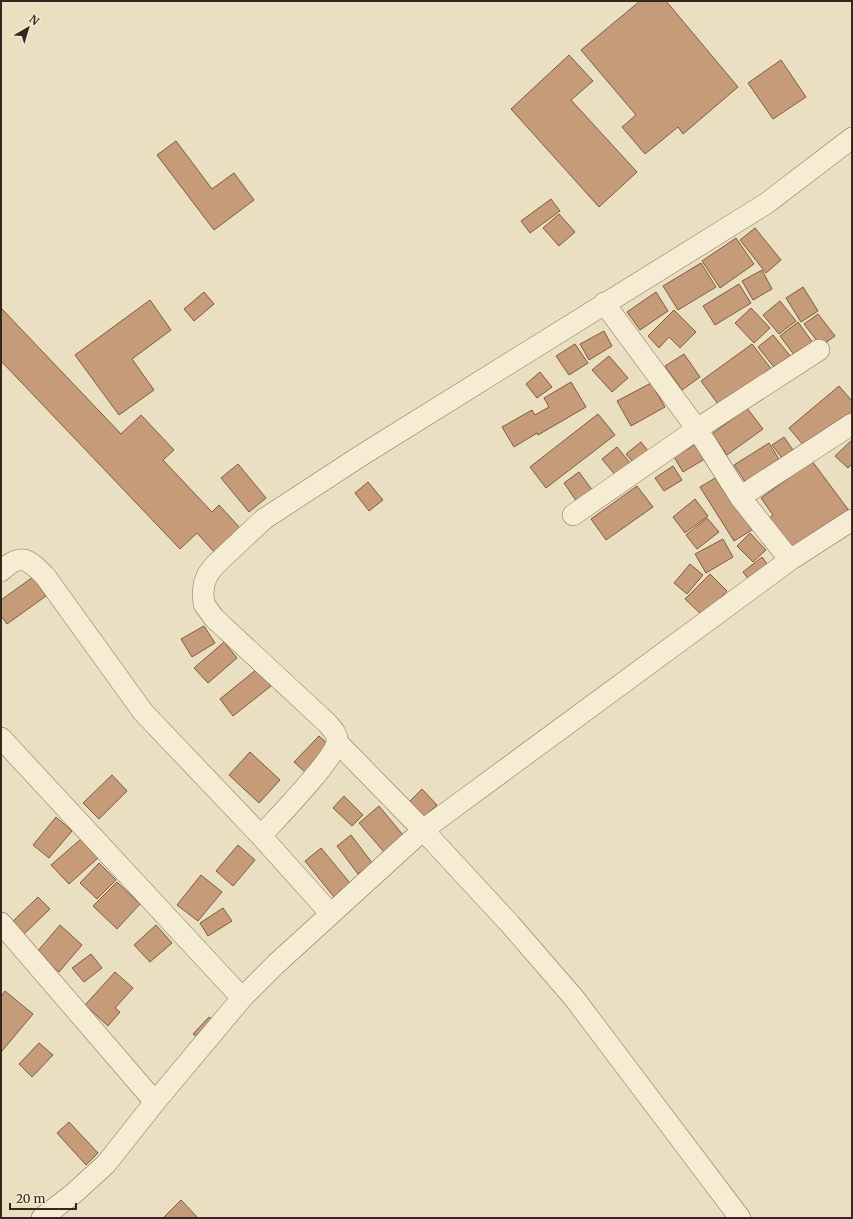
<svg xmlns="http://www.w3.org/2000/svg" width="853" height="1219" viewBox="0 0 853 1219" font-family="Merriweather,serif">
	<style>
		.building { fill: #c69b79; stroke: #7f5c41 }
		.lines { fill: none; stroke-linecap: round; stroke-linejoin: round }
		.minor-casing { stroke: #82705a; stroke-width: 22 }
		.minor { stroke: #f6ecd3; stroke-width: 21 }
	</style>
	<rect width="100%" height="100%" fill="#eadfc1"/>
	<path class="building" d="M640,1h26l72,86 -55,47 -5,-7 -33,27 -23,-27 14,-12 -55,-65z
		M569,55l24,26 -22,19 66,72 -38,35 -88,-98z
		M781,60l25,37 -33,22 -25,-36z
		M176,141l36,48 22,-16 20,27 -40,30 -57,-75z
		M551,199l9,12 -30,22 -9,-12z
		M559,214l16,18 -16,14 -16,-18z
		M755,228l26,32 -15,13 -26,-33z
		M736,238l18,26 -34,24 -18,-27z
		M701,263l15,24 -38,23 -15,-24z
		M762,270l10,19 -19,11 -11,-19z
		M739,284l12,19 -36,22 -12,-19z
		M803,287l15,24 -17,11 -15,-24z
		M204,292l10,12 -20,17 -10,-12z
		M656,292l12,19 -28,19 -13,-18z
		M150,300l21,30 -39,29 22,31 -35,25 -44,-60z
		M780,301l16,20 -17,13 -16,-19z
		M1,308l120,126 20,-19 33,35 -11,10 49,52 7,-7 23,25 -26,24 -19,-21 -17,16 -179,-188z
		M751,308l19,20 -16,15 -19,-20z
		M674,310l22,22 -16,16 -11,-11 -10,11 -11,-12z
		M818,314l17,22 -14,10 -17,-22z
		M798,322l18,25 -18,13 -18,-24z
		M604,331l8,15 -23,14 -9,-16z
		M773,335l19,23 -15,13 -19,-24z
		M575,344l13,19 -19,12 -13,-19z
		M752,344l20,26 -51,38 -20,-27z
		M684,354l16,23 -18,13 -17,-24z
		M609,356l19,22 -16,14 -20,-22z
		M540,372l12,15 -15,11 -11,-14z
		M571,382l15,25 -48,28 -1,-2 -23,14 -12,-20 30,-17 3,5 14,-8 -5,-9z
		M651,383l14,24 -34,19 -14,-25z
		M839,386l13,15v15l-43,36 -20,-24z
		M747,408l16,21 -36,26 -15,-21z
		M598,414l17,21 -69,53 -16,-21z
		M784,437l9,13 -11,8 -10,-13z
		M852,440v24l-4,4 -13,-12z
		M641,442l11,14 -15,11 -11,-13z
		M699,442l9,15 -25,15 -9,-15z
		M769,443l13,21 -34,22 -14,-21z
		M617,447l14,17 -15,12 -14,-17z
		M812,461l38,51 -61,38 -22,-30 6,-5 -12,-17z
		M238,464l28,34 -17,14 -28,-34z
		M673,466l9,14 -18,11 -9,-13z
		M579,472l16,22 -16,11 -15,-22z
		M722,474l33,54 -21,13 -34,-54z
		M368,482l15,18 -14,11 -14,-18z
		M637,486l16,21 -47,33 -15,-21z
		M695,499l13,17 -23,17 -12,-16z
		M707,518l12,14 -22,17 -11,-14z
		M750,533l16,17 -13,12 -16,-16z
		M723,539l10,18 -27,16 -11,-19z
		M762,557l10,14 -19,14 -10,-13z
		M690,564l13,11 -16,19 -13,-11z
		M710,574l17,17 -24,25 -18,-17z
		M33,577l13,19 -39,28 -6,-8v-16z
		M204,626l11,17 -23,14 -11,-18z
		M224,642l13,16 -29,25 -14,-15z
		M257,669l14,17 -38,30 -13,-17z
		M319,736l12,11 -25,26 -12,-11z
		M250,752l30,28 -21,23 -30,-28z
		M112,775l15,16 -28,28 -16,-16z
		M422,789l15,16 -16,15 -15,-15z
		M344,796l19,19 -11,11 -19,-18z
		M379,806l24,29 -19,17 -25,-29z
		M56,817l16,14 -23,27 -16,-13z
		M351,835l22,29 -15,10 -21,-28z
		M81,839l17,19 -29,26 -18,-19z
		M238,845l17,15 -22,26 -17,-15z
		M321,848l29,35 -16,14 -29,-36z
		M99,863l17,17 -19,19 -17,-16z
		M201,875l21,17 -24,29 -21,-16z
		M117,882l23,22 -23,25 -24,-23z
		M38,897l12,12 -27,26 -12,-12z
		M223,908l9,13 -24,15 -8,-13z
		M60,925l22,20 -23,27 -23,-19z
		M156,925l16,18 -22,19 -16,-17z
		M91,954l11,14 -18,14 -12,-14z
		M115,972l18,16 -18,20 5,4 -12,14 -23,-21z
		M5,991l28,23 -31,37 -1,-1v-53z
		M209,1017l6,5 -15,17 -7,-5z
		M39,1043l14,12 -21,22 -13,-13z
		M69,1122l29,31 -12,12 -29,-32z
		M181,1200l17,18h-35z"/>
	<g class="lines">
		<defs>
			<path id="minor" d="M604,303l93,126 43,68 50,63
				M740,497l112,-73
				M573,515l124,-86 122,-79
				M1,571c20,-19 27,-12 44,5l98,136 118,124 70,78
				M1,738l241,260
				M337,742l86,88 87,94 64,74 166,220
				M261,836c14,-16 73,-76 76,-94 1,-8 -5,-13 -10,-19l-113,-105 -10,-14 -1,-10 1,-10 4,-10 7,-9 49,-46 98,-64 405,-252 85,-65
				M1,923l154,179
				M42,1218l31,-24 33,-30 49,-62 87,-104 34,-34 147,-134 367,-270 62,-40"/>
		</defs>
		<use href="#minor" class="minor-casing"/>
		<use href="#minor" class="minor"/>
	</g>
	<rect width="853" height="1219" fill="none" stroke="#33281d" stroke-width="4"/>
	<g transform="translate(28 28) rotate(38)" stroke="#f2e9d0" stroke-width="3" paint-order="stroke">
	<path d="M0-3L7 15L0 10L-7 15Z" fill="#33281d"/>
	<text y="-6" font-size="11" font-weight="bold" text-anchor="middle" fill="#33281d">N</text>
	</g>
	<path d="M10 1203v6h66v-6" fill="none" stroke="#33281d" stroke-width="2"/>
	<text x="16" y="1203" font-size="12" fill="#33281d" stroke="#f2e9d0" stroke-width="3" paint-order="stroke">20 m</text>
</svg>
